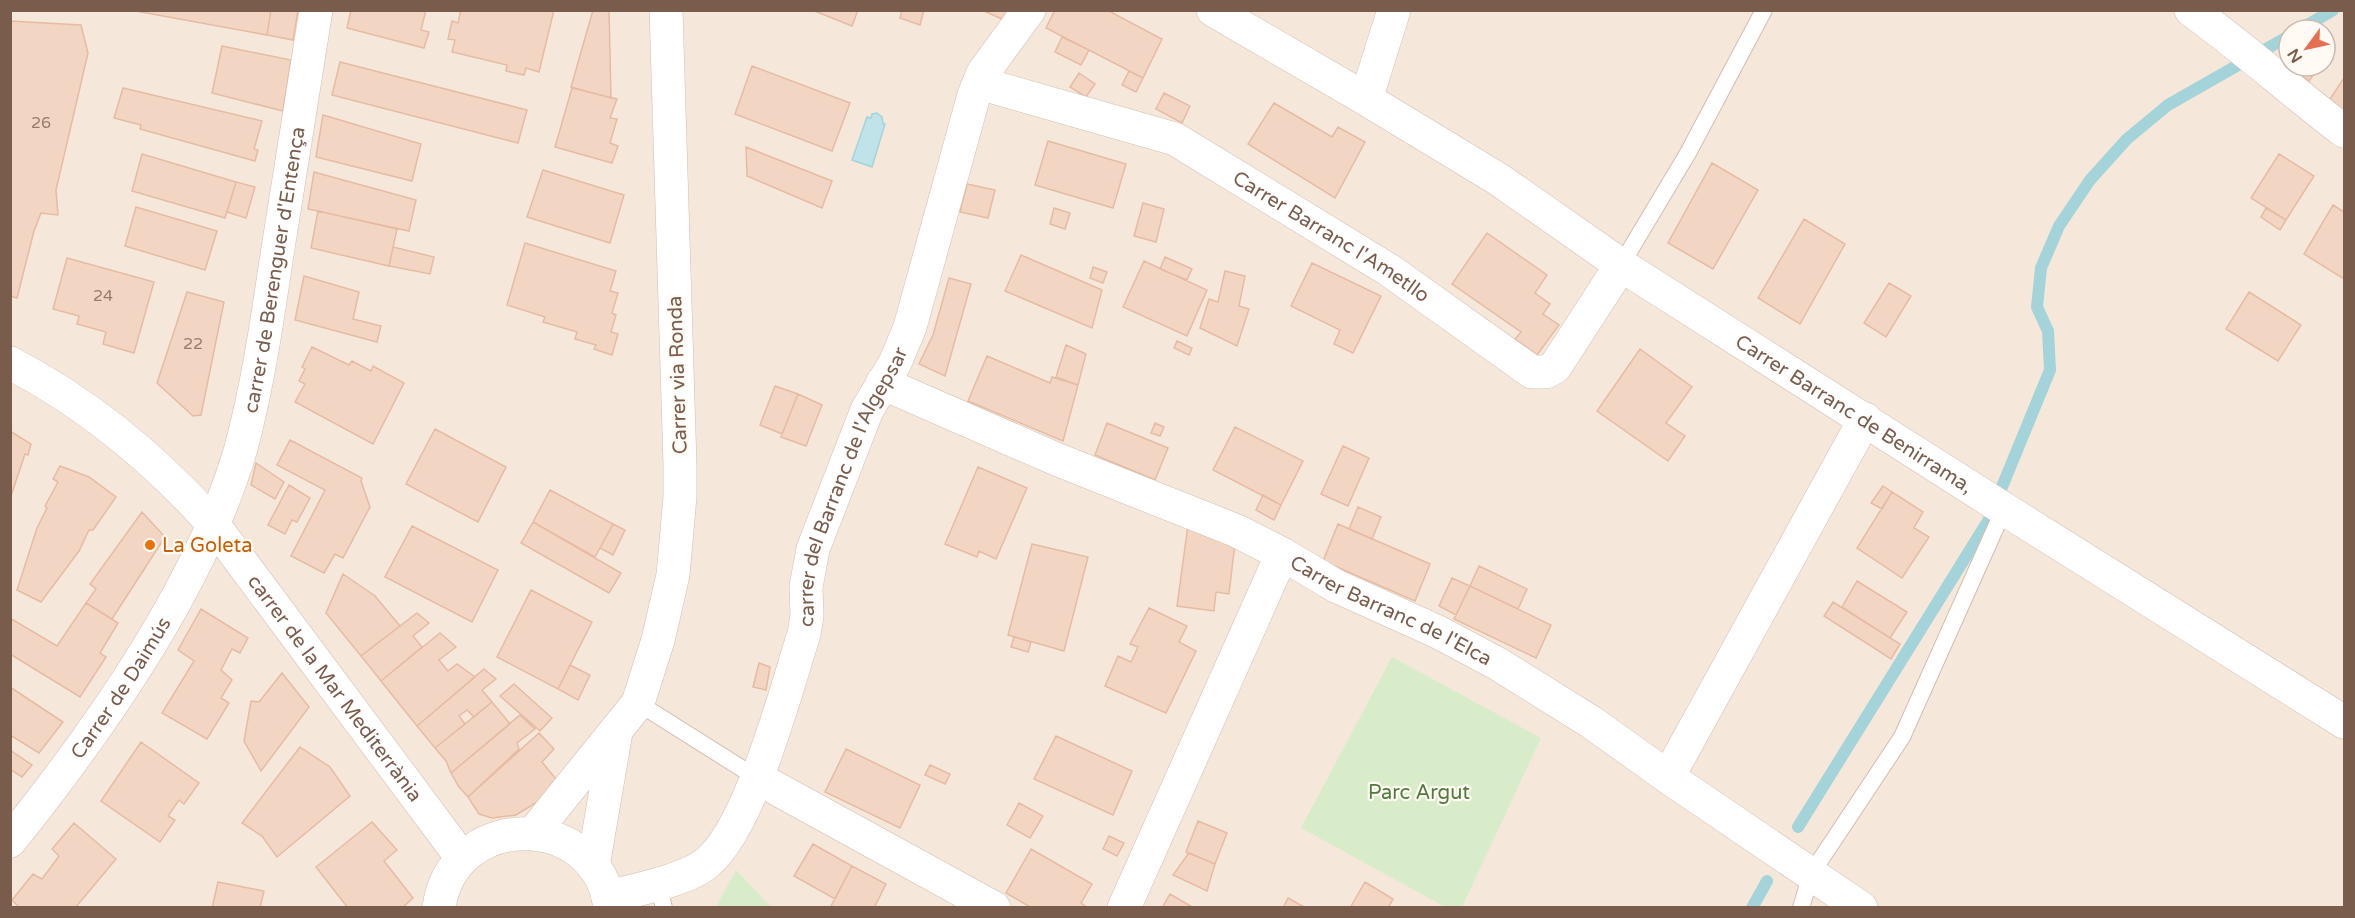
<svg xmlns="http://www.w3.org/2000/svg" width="2355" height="918" viewBox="0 0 2355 918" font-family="'Varela Round',sans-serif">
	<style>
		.residential { fill: #f5e8da; fill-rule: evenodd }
		.green { fill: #d8ecc9 }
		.water { fill: #bfe3e8; stroke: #a5d3da; stroke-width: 1.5 }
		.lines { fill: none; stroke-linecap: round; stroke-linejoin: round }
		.stream { stroke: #a5d3da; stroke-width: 12 }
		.building { fill: #f3d5c3; stroke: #e6bba3; stroke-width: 1.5 }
		.service-casing { stroke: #d1beb0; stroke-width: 18 }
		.minor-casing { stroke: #d1beb0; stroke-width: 34 }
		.tertiary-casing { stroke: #d1beb0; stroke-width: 34 }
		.service { stroke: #fff; stroke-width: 16 }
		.minor { stroke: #fff; stroke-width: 33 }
		.tertiary { stroke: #fff; stroke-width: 33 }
		.food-dot { fill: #e8710a; stroke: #fffaf3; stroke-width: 2 }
		.labels { text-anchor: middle; stroke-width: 4.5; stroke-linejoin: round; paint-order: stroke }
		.number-label { font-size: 16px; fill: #987a6a }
		.street-label { font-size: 20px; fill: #7a5c4d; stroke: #fffaf3 }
		.food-label { font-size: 20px; fill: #c56008; stroke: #fffaf3; text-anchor: start }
		.park-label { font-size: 20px; fill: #537a41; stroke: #fffaf3 }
	</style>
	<rect width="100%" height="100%" fill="#fdf6ec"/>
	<path class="residential" d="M11,11h2333v896h-2333zM2289,30h36v36h-36z"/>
	<path class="green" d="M1392,657l149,81 -79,169h-17l-144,-79z
		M736,870l35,37h-55z"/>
	<path class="water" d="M877,113l5,4 1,7h2l-13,43 -20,-7 15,-43 4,1 1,-4z"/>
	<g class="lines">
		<path class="stream" d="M2299,30l34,-20
			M1798,827l190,-306 62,-151 -2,-39 -11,-24 4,-39 18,-42 31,-46 37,-41 41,-34 121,-69
			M1752,908l15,-27"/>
	</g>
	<path class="building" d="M130,10h141l-4,25z
		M271,10h27l-5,30 -26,-5z
		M351,10h75l-5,20 8,2 -5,16 -77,-20z
		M461,10h93l-15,62 -13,-4 -2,7 -18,-4 1,-6 -55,-13 3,-12 -7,-1 4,-18 6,2z
		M593,10h16l2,88 -40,-11z
		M812,10h46l-6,16z
		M902,10h22l-4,15 -20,-7z
		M982,10h28l-6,10z
		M1055,10h52l55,29 -19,39 -97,-50z
		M10,21l71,4 7,28 -32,137 2,25 -17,-2 -7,18 -17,67 -7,-2z
		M1062,37l27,13 -8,15 -26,-13z
		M222,46l69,14 -8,51 -71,-18z
		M340,62l187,48 -9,33 -186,-48z
		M752,66l98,37 -18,48 -97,-37z
		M2289,66h31l-11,15z
		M1129,71l14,7 -7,14 -14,-7z
		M1079,73l16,11 -9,13 -16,-10z
		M2344,78v40l-18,-13z
		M123,88l139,33 -8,28 4,1 -3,11 -115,-32 1,-4 -27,-7z
		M572,88l45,11 -7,19 7,1 -7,24 8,3 -6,17 -57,-16z
		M1164,93l26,13 -8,17 -26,-14z
		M1274,103l58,34 6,-10 27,15 -30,56 -87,-54z
		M323,115l98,29 -9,37 -96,-24z
		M1048,141l78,23 -13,44 -78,-23z
		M746,147l86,34 -10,27 -75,-32z
		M142,154l94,28 -11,36 -93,-27z
		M2279,154l35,22 -28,44 -35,-22z
		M1712,163l46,27 -45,79 -45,-26z
		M543,170l81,25 -14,48 -83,-26z
		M314,172l102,28 -7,31 -101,-22z
		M236,182l19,5 -9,31 -19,-6z
		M967,184l28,6 -7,28 -28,-6z
		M1143,203l21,6 -8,33 -22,-6z
		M2333,205l11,7v67l-40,-25z
		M136,207l81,24 -12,39 -80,-24z
		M1054,208l16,5 -5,16 -15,-5z
		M2266,208l20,12 -6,10 -19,-13z
		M318,211l79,18 -8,37 -78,-18z
		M1804,219l41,25 -45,80 -42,-26z
		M1487,233l60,42 -12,18 15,11 -7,10 16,11 -22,30 -22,-16 6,-7 -69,-48z
		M525,243l91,28 -6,20 8,2 -6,20 4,2 -5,17 7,2 -6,21 -18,-6 2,-4 -21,-6 2,-7 -34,-10 2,-5 -38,-12z
		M393,247l41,10 -4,17 -41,-8z
		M1021,255l81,35 -10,38 -87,-37z
		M1165,257l27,12 -5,11 -27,-11z
		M67,258l87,24 -20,71 -31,-9 3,-12 -29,-8 2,-8 -26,-7z
		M1144,261l63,29 -20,46 -64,-29z
		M1312,263l69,33 -28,57 -19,-9 6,-14 -49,-24z
		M1093,267l14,5 -4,11 -13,-5z
		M1225,271l20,5 -6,30 10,3 -12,37 -37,-18 9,-29 9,3z
		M304,276l55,16 -6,27 28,7 -4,16 -82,-22z
		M949,278l22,6 -26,92 -26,-12 14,-29z
		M1889,283l22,13 -25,41 -22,-14z
		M187,292l37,10 -23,113 -8,1 -36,-33z
		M2249,292l52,33 -23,36 -52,-32z
		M1177,341l15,7 -3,7 -15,-7z
		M1066,345l20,9 -8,31 -22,-8z
		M312,347l37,18 3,-4 19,10 2,-5 31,17 -31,61 -78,-42 10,-18 -6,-3 6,-12 -3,-2z
		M1640,349l52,38 -26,36 19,13 -17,25 -71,-50z
		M987,356l63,27 2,-6 26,8 -15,56 -95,-40z
		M775,386l23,8 -16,40 -22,-9z
		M798,394l24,11 -16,41 -25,-9z
		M1107,423l61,25 -13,32 -60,-25z
		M1155,423l9,4 -4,9 -9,-3z
		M1235,427l68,34 -22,44 -68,-35z
		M435,429l71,38 -28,55 -72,-38z
		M10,431l21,13 -3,11 -3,-1 -15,45z
		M290,440l72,38 -1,3 9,26 -27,51 -8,-4 -11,19 -33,-17 34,-66 -48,-25z
		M1343,446l26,12 -21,48 -27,-12z
		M256,463l28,19 -9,17 -24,-14z
		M60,466l29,11 27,20 -23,33h-4l-10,21 -38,51 -24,-12 20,-62 10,-20 -2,-2 13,-24 -5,-3z
		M978,467l49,21 -31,71 -17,-8 -2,6 -32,-13z
		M289,485l21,13 -13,24 -5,-2 -7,14 -17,-9z
		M1883,486l9,6 -10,17 -11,-6z
		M550,490l63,34 -18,33 -62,-35z
		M1892,492l31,20 -9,16 15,9 -27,41 -45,-30z
		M1263,495l18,10 -7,15 -18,-10z
		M1358,507l23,10 -9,22 -23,-10z
		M142,512l23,25 -53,82 -26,-16 10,-14 -6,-5z
		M533,522l88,51 -12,20 -88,-50z
		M613,524l12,6 -12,25 -13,-7z
		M1338,524l92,40 -15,37 -92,-40z
		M1188,525l47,18 -6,51 -13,-2 -2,19 -37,-5z
		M412,526l86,44 -26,52 -87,-45z
		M1032,544l56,13 -24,94 -56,-16z
		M1479,566l48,23 -9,20 -48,-23z
		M343,574l32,22 25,30 -39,30 -35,-43z
		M1452,578l18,8 -14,29 -17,-9z
		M1857,581l50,31 -17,26 -48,-31z
		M1470,586l81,39 -15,33 -82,-39z
		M531,590l61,32 -34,67 -61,-32z
		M1833,602l67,42 -9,15 -67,-43z
		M86,603l32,20 -18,30 6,4 -26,40 -70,-43v-36l47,28z
		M1149,608l38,18 -8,16 17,9 -30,62 -61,-27 13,-30 13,6 7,-15 -8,-3z
		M201,609l47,29 -8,15 -8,-4 -11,21 11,10 -11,18 8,5 -22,36 -45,-26 32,-52 -16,-11z
		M417,613l12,10 -16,13 9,11 -41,34 -20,-25z
		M440,633l16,14 -17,13 9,11 9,-7 18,13 -58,49 -36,-45z
		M1014,637l17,5 -3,10 -17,-5z
		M759,663l11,4 -4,23 -13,-3z
		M570,665l20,10 -12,25 -20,-11z
		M484,669l12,10 -14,11 10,12 -18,15 -7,-7 -8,6 6,8 -30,24 -18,-22z
		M282,673l27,34 -48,64 -17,-30 7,-40 8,1z
		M514,684l38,34 -12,13 -40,-35z
		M10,687l53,35 -24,31 -29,-18z
		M492,702l18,22 -59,49 -5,-12 -11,-13z
		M520,715l15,14 -18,14 2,6 -51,48 -9,-10 -8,-14z
		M539,733l15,16 -12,13 14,17 -17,22 -23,14 -24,3 -13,-4 -11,-17z
		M1056,736l76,35 -19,44 -79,-36z
		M141,742l58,41 -15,21 -5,-4 -11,16 7,4 -15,22 -59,-41z
		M300,747l30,20 20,29 -73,61 -15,-21 -20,-13z
		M846,749l74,36 -20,43 -75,-36z
		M10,750l22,15 -10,12 -12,-8z
		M930,765l20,9 -5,10 -20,-9z
		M1019,803l24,13 -13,22 -23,-13z
		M1198,821l29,12 -12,31 -29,-12z
		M372,822l25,28 -13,11 29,37 -11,10h-54l-32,-41z
		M74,823l42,36 -41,49h-55l-8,-8 21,-26 9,5 17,-23 -7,-7z
		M1109,836l15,7 -7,13 -14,-7z
		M813,844l39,22 -17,33 -41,-23z
		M1031,849l61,35 -11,19 7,5h-56l-26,-15z
		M1189,853l26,11 -8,27 -34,-16z
		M852,866l34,18 -12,24h-44z
		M218,882l46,9 -4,17h-48z
		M1365,882l28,17 -5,9h-38z
		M1170,894l24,14h-32z
		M1288,898l18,10h-23z"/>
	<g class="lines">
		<defs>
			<path id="service" d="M1621,265l67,-112 76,-143
				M638,703l119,75
				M658,883l6,25
				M1801,908l10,-34 91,-137 102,-228"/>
			<g id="minor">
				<path id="s1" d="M1213,10l153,89 132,80 123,86 383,244 340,213"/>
				<path d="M2191,10c53,38 101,82 153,121"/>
				<path id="s2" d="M979,83l196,56 214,131 143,102h14l9,-5 66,-102"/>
				<path d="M1366,99l28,-89"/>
				<path id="s3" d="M10,363c77,40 145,96 203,161l249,334"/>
				<path id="s4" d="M882,383l174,76 181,72 45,23 54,32 102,46 60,32 93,58 77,55 193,131"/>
				<path d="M1668,777l197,-358"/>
				<path d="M757,778l237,130"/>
				<path d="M534,832l104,-129 20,-63 15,-65 7,-78v-32l-14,-455"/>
				<path id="s5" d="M10,841c89,-111 191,-255 231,-393 16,-59 26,-126 35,-187 14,-83 27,-167 40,-251"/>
				<path d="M593,866l23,-134"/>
				<path id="s6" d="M608,897c27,-7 73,-16 95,-31 46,-31 83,-177 101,-232l3,-18 -1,-29 7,-38 54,-139 28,-47 15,-36 64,-232 9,-22 46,-63"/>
				<path d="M1124,908l158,-354"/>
			</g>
			<path id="tertiary" d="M439,908c13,-99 159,-99 171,0"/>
		</defs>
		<use href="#service" class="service-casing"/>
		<use href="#minor" class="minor-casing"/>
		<use href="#tertiary" class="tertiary-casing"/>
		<use href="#service" class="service"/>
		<use href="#minor" class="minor"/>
		<use href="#tertiary" class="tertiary"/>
	</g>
	<circle class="food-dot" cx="150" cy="545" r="6"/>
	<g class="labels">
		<g class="number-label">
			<text x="41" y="128">26</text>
			<text x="103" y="301">24</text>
			<text x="193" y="349">22</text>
		</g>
		<g class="street-label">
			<text dy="7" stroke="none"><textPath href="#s2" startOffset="388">Carrer Barranc l'Ametllo</textPath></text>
			<text dy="7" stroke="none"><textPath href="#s5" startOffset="640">carrer de Berenguer d'Entença</textPath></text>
			<text transform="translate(677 375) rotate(-92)" y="7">Carrer via Ronda</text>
			<text dy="7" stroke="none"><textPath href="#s1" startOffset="758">Carrer Barranc de Benirrama,</textPath></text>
			<text dy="7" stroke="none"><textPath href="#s6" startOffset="513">carrer del Barranc de l'Algepsar</textPath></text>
			<text dy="7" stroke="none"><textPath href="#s4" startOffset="558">Carrer Barranc de l'Elca</textPath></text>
			<text dy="7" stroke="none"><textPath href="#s5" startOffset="189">Carrer de Daimús</textPath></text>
			<text dy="7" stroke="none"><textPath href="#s3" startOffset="465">carrer de la Mar Mediterrània</textPath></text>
		</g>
		<g class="food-label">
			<text x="162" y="552">La Goleta</text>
		</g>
		<g class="park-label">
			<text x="1419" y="799">Parc Argut</text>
		</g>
	</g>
	<rect width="2355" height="918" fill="none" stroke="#7a5c4d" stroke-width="24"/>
	<g transform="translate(2307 48) rotate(237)"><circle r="28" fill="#fffaf3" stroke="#cabbb1" stroke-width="1.5"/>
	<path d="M0-4.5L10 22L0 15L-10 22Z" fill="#e76f51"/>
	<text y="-9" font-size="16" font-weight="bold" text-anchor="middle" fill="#7a5c4d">N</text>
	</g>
</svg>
